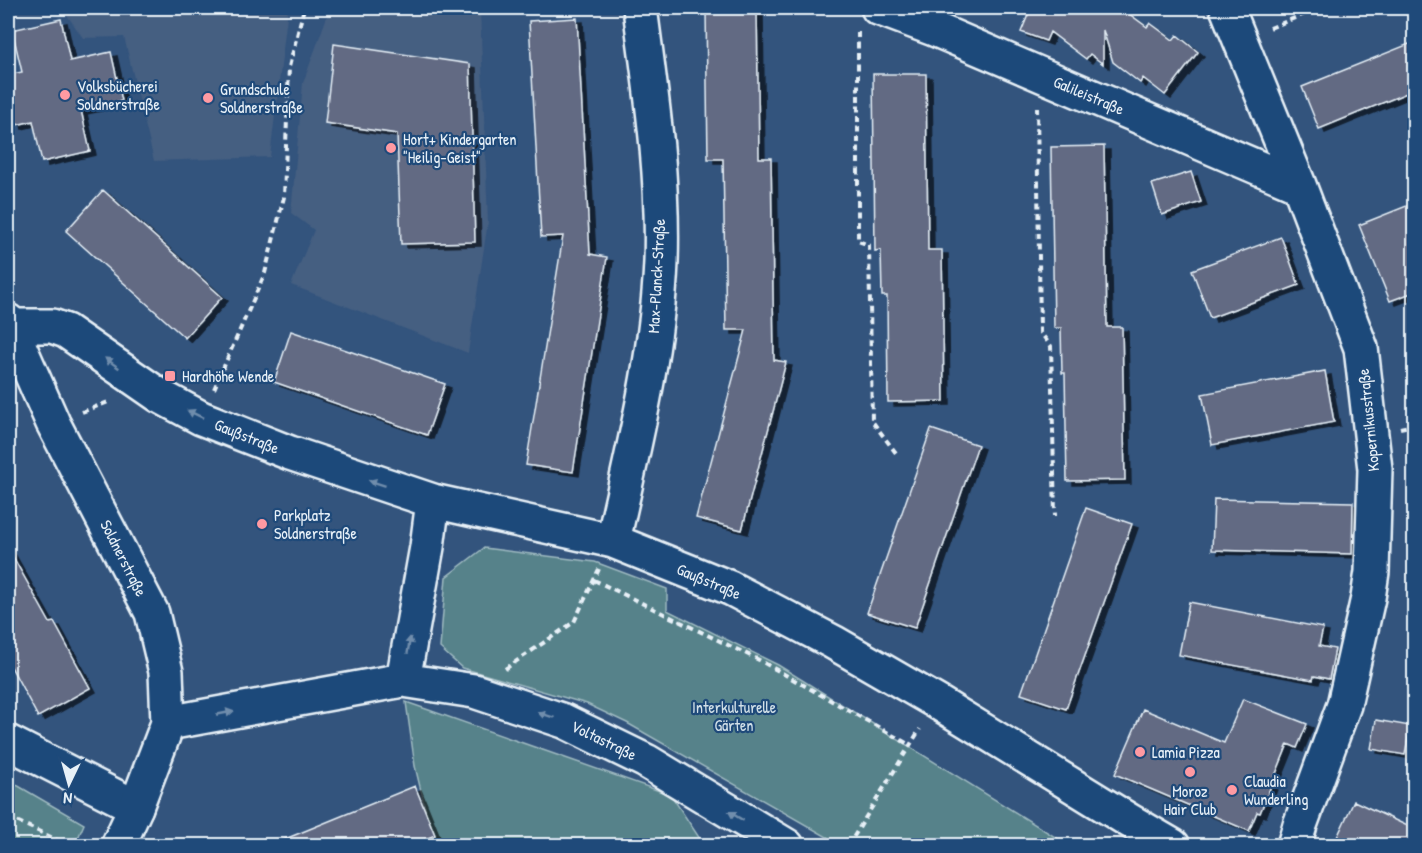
<svg xmlns="http://www.w3.org/2000/svg" width="1422" height="853" viewBox="0 0 1422 853" font-family="'Patrick Hand',sans-serif">
	<style>
		.built { fill: #445e81 }
		.green { fill: #56828a; stroke: #9fbac1; stroke-width: 1.5 }
		.building { fill: #626a83; stroke: #e8f1f8; stroke-width: 1.5; filter: url(#shadow) }
		.lines { fill: none; stroke-linecap: round; stroke-linejoin: round }
		.minor-casing { stroke: #e8f1f8; stroke-width: 38 }
		.tertiary-casing { stroke: #e8f1f8; stroke-width: 38 }
		.path { stroke: #e8f1f8; stroke-width: 4; stroke-dasharray: 6 4.5; stroke-linecap: butt }
		.minor { stroke: #1f4a7a; stroke-width: 33 }
		.tertiary { stroke: #1f4a7a; stroke-width: 33 }
		.oneway { fill: #6f8dac }
		.poi-dot { fill: #ff9aa2; stroke: #1f4a7a; stroke-width: 2 }
		.labels { text-anchor: middle; stroke-width: 4.5; stroke-linejoin: round; paint-order: stroke }
		.poi-label { font-size: 16px; fill: #e8f1f8; stroke: #1f4a7a; text-anchor: start }
		.street-label { font-size: 16px; fill: #e8f1f8; stroke: #1f4a7a }
		.park-label { font-size: 16px; fill: #d2e0e8; stroke: #1f4a7a }
	</style>
	<defs>
		<filter id="shadow"><feDropShadow dx="6" dy="4" stdDeviation="0" flood-color="#0009"/></filter>
	</defs>
	<rect width="100%" height="100%" fill="#33547d"/>
	<filter id="ink" filterUnits="userSpaceOnUse"><feTurbulence type="fractalNoise" baseFrequency=".0167" numOctaves="2"/><feDisplacementMap in="SourceGraphic" scale="12" xChannelSelector="R" yChannelSelector="G"/><feConvolveMatrix kernelMatrix="1 2 1 2 8 2 1 2 1" color-interpolation-filters="sRGB"/></filter>
	<g filter="url(#ink)">
		<path class="built" d="M62,8h226l-18,149 -116,4 -30,-124 -41,1z
			M330,8h150l8,214 -20,131 -177,-68 23,-55 -23,-17 12,-130z"/>
		<path class="green" d="M484,548l111,14 72,27v21l111,55 290,180h-227l-214,-122 -40,-19 -125,-36 -22,-20 6,-71z
			M406,702l265,93 33,50h-270l-19,-79z
			M8,780l76,44 -9,21h-67z"/>
		<path class="building" d="M1018,8h103l26,19 3,-4 23,17 4,-5 21,17 -33,43 -22,-17 -3,5 -27,-21 -10,-32v34l-13,-10 -4,5 -36,-27 -4,9 -25,-9 7,-17z
			M706,10h51l2,148h12l3,202 12,2 -44,168 -46,-12 50,-188h-20l-3,-171h-15z
			M577,18l13,236 17,3 -34,215 -47,-7 37,-229 -22,1 -12,-216z
			M61,19l9,42 41,-9 11,49 -41,9 9,41 -48,11 -9,-41 -17,4 -8,-36v-14l14,-3 -10,-42z
			M1414,42v48l-95,39 -17,-42z
			M334,44l136,20 5,178 -74,2 -4,-110 -72,-11z
			M873,74h53l2,176h14l2,151 -56,1 -1,-106h-5l-1,-46 -6,1z
			M1104,146l3,181h15l3,153 -58,1 -2,-108h-3l-1,-45h-7l-3,-181z
			M1191,172l10,30 -39,13 -10,-31z
			M103,190l119,107 -37,41 -119,-107z
			M1414,203v89l-24,9 -31,-76z
			M1281,237l18,48 -89,33 -18,-48z
			M291,331l154,53 -18,51 -153,-53z
			M1325,371l9,51 -122,23 -10,-51z
			M931,429l47,16 -63,183 -48,-15z
			M1214,499l139,3 -1,52 -140,-4z
			M1086,508l46,16 -66,185 -45,-15z
			M8,548l42,75 4,-1 36,66 -52,29 -30,-56z
			M1189,602l134,26 -4,18 16,3 -6,30 -15,-3 -1,4 -134,-25z
			M1243,699l64,25 -10,24 -9,-4 -28,69 -3,-1 -8,19 -134,-57 28,-65 81,34z
			M1376,720l34,6 -5,29 -34,-6z
			M415,786l20,49 -26,11h-141z
			M1354,801l60,28v17h-81z"/>
		<g class="lines">
			<defs>
				<path id="minor" d="M878,8l56,21 365,156
					M1227,8l72,177 62,163 14,121 -3,103 -4,26 -24,107 -44,120 -6,21
					M9,326h43l14,5 94,65 41,22 89,35 143,48 180,40 117,47 103,54 104,60 193,119 43,25
					M613,541c20,-92 44,-184 48,-279 3,-85 -10,-170 -21,-254
					M403,680l71,11 90,30 82,40 141,85
					M168,723l235,-43 24,-133 6,-46
					M8,742l128,65"/>
				<path id="tertiary" d="M8,321l45,102 99,190 14,59 2,51 -32,84 -18,39"/>
			</defs>
			<use href="#minor" class="minor-casing"/>
			<use href="#tertiary" class="tertiary-casing"/>
			<path class="path" d="M1270,28l49,-20
				M858,32v209l11,4 3,176 24,32
				M1037,107l3,225 11,14 4,170
				M214,389l51,-116 19,-76 5,-130 15,-59
				M82,412l29,-11
				M1400,428l14,-3
				M594,580l165,80 151,85
				M505,669l69,-47 25,-53
				M8,817l62,29
				M848,846l72,-117"/>
			<use href="#minor" class="minor"/>
			<use href="#tertiary" class="tertiary"/>
		</g>
		<defs><path id="oneway-solid" d="M-6-.8H1V-3.2L6.5 0L1 3.2V.8H-6Z" transform="scale(1.5)"/></defs>
		<g class="oneway">
			<use href="#oneway-solid" transform="translate(112 363) rotate(-144)"/>
			<use href="#oneway-solid" transform="translate(195 414) rotate(-154)"/>
			<use href="#oneway-solid" transform="translate(377 483) rotate(-162)"/>
			<use href="#oneway-solid" transform="translate(409 645) rotate(-80)"/>
			<use href="#oneway-solid" transform="translate(225 713) rotate(-11)"/>
			<use href="#oneway-solid" transform="translate(546 715) rotate(-162)"/>
			<use href="#oneway-solid" transform="translate(736 816) rotate(-149)"/>
		</g>
	</g>
	<g class="poi-dot">
		<circle cx="65" cy="95" r="6"/>
		<circle cx="208" cy="98" r="6"/>
		<circle cx="391" cy="148" r="6"/>
		<rect x="164" y="370" width="12" height="12" rx="3"/>
		<circle cx="262" cy="524" r="6"/>
		<circle cx="1140" cy="752" r="6"/>
		<circle cx="1190" cy="772" r="6"/>
		<circle cx="1232" cy="790" r="6"/>
	</g>
	<g class="labels">
		<g class="poi-label">
			<text x="77" y="92">Volksbücherei<tspan x="77" dy="18">Soldnerstraße</tspan></text>
			<text x="220" y="95">Grundschule<tspan x="220" dy="18">Soldnerstraße</tspan></text>
			<text x="403" y="145">Hort+ Kindergarten<tspan x="403" dy="18">"Heilig-Geist"</tspan></text>
			<text x="182" y="382">Hardhöhe Wende</text>
			<text x="274" y="521">Parkplatz<tspan x="274" dy="18">Soldnerstraße</tspan></text>
			<text x="1152" y="758">Lamia Pizza</text>
			<text x="1244" y="787">Claudia<tspan x="1244" dy="18">Wunderling</tspan></text>
			<text x="1190" y="797" text-anchor="middle">Moroz<tspan x="1190" dy="18">Hair Club</tspan></text>
		</g>
		<g class="street-label">
			<text transform="translate(1089 95) rotate(23)" y="6">Galileistraße</text>
			<text transform="translate(656 276) rotate(-87)" y="6">Max-Planck-Straße</text>
			<text transform="translate(1368 420) rotate(-96)" y="6">Kopernikusstraße</text>
			<text transform="translate(247 436) rotate(22)" y="6">Gaußstraße</text>
			<text transform="translate(124 558) rotate(63)" y="6">Soldnerstraße</text>
			<text transform="translate(709 581) rotate(23)" y="6">Gaußstraße</text>
			<text transform="translate(604 740) rotate(26)" y="6">Voltastraße</text>
		</g>
		<g class="park-label">
			<text x="734" y="713">Interkulturelle<tspan x="734" dy="18">Gärten</tspan></text>
		</g>
	</g>
	<rect width="1422" height="853" fill="none" stroke="#1f4a7a" stroke-width="30"/>
	<rect x="15" y="15" width="1392" height="823" fill="none" stroke="#e8f1f8" stroke-width="2" filter="url(#ink)"/>
	<g transform="translate(69 784) rotate(185)" stroke="#1f4a7a" stroke-width="4.5" paint-order="stroke">
	<path d="M0-4.5L10 22L0 15L-10 22Z" fill="#e8f1f8"/>
	<text y="-9" font-size="16" font-weight="bold" text-anchor="middle" fill="#e8f1f8">N</text>
	</g>
</svg>
